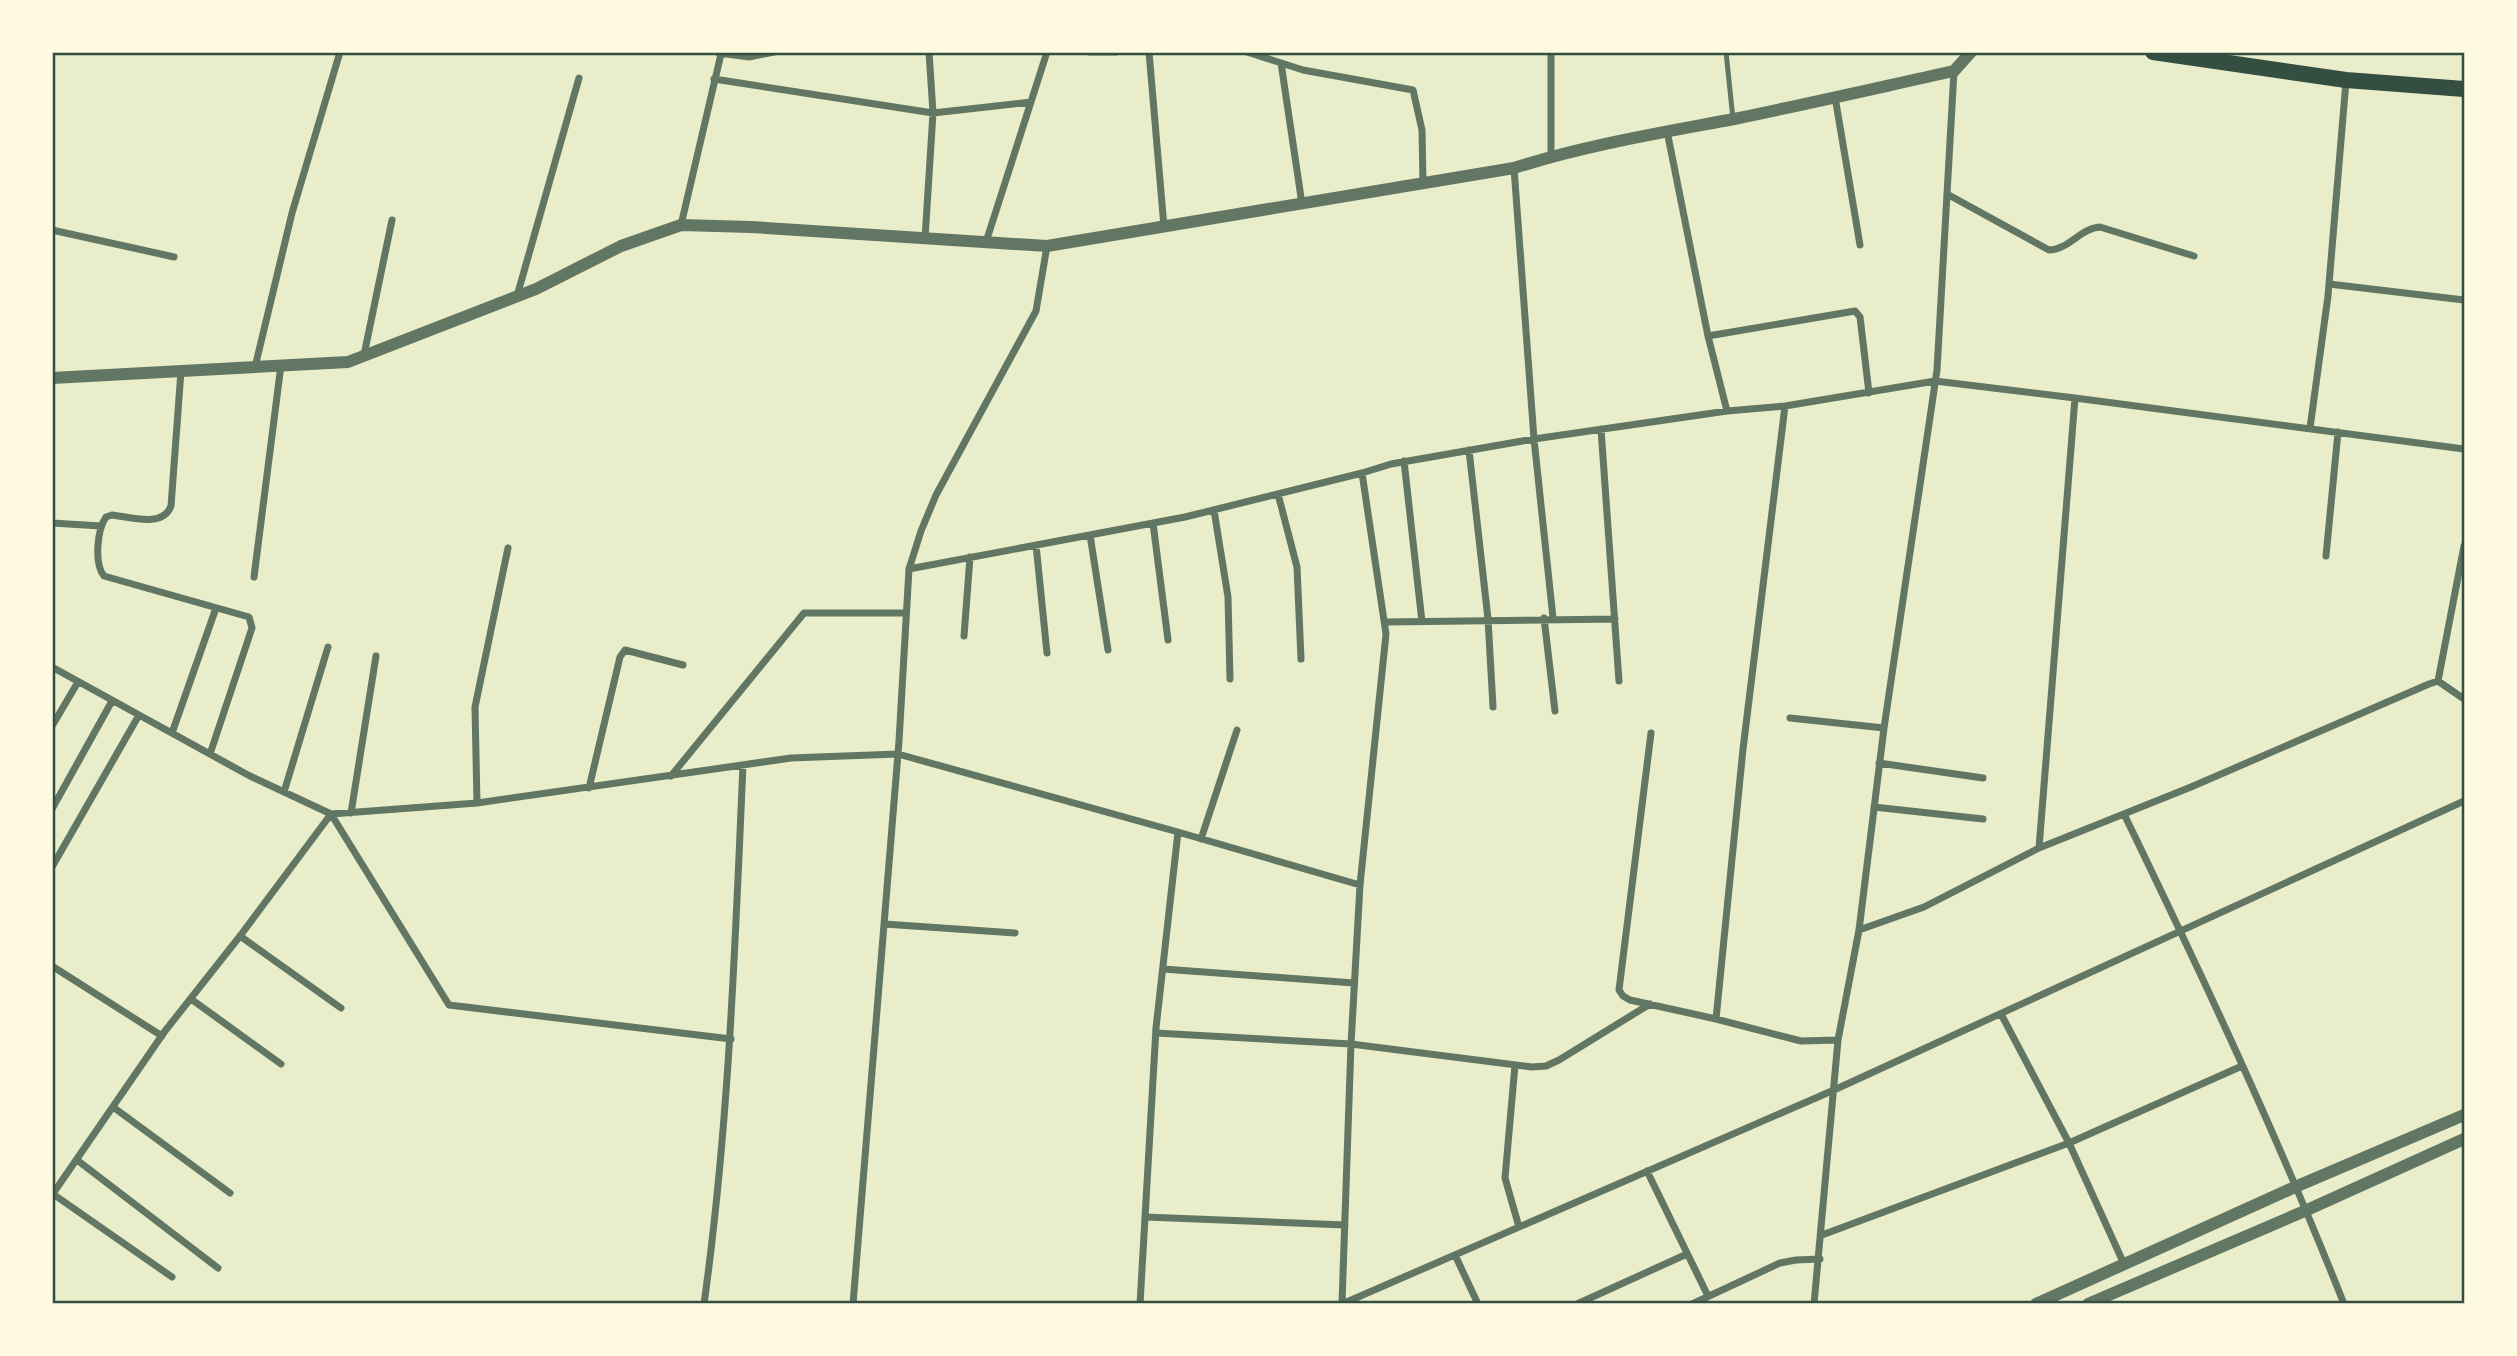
<svg xmlns="http://www.w3.org/2000/svg" width="2517" height="1356" viewBox="0 0 2517 1356" font-family="Jost,sans-serif">
	<style>
		.lines { fill: none; stroke-linecap: round; stroke-linejoin: round }
		.service { stroke: #617663; stroke-width: 5 }
		.minor { stroke: #617663; stroke-width: 7 }
		.tertiary { stroke: #617663; stroke-width: 12 }
		.primary { stroke: #344e41; stroke-width: 16 }
		.neatline { fill: none; stroke: #344e41; stroke-width: 2.5 }
	</style>
	<rect width="100%" height="100%" fill="#e9edc9"/>
	<g class="lines">
		<path class="service" d="M1726,52l7,67"/>
		<path class="minor" d="M1089,52h27
			M1149,52l15,175
			M1247,52l56,18 110,20 9,40 1,54
			M719,53l30,4 25,-5
			M1281,63l21,141
			M714,79l219,34 98,-11
			M1835,97l25,148
			M1667,131l41,205 19,75
			M1551,156v-104
			M1514,168l20,271 19,179
			M1947,194l102,56c19,0 32,-22 51,-23l94,29
			M681,225l40,-171
			M52,230l122,27
			M925,238l8,-125 -4,-61
			M986,242l61,-190
			M2329,284l135,16
			M517,296l62,-218
			M1708,336l147,-25 5,6 9,76
			M364,355l28,-135
			M255,367l37,-154 48,-161
			M181,371l-10,135c-8,22 -40,11 -59,9l-6,2c-9,13 -12,47 -2,59l145,41 3,11 -42,126
			M2075,398l389,51
			M2310,428l18,-132 18,-215
			M1601,429l18,252
			M1469,450l19,169 5,88
			M1404,461l18,161
			M1278,494l19,73 4,92
			M1214,510l14,87 2,82
			M52,523l49,3
			M1153,523l15,117
			M1090,535l18,115
			M1036,545l11,108
			M2326,556l12,-124
			M909,569l276,-52 177,-44 29,-9 143,-25 193,-28 58,-5 150,-25 140,17 -36,450 -115,59 -65,23
			M254,577l27,-212
			M1544,618l11,93
			M1385,622l230,-3
			M964,636l6,-79
			M52,667l196,108 83,39 146,-11 314,-45 107,-4 280,78 -22,196 -16,276
			M2438,681l26,-135
			M1790,718l94,10
			M52,726l26,-44
			M172,733l44,-125
			M1651,733l-32,257 4,6 7,4 86,19 85,22 37,-1
			M1879,763l104,15
			M671,776l133,-163h102
			M589,788l31,-131 5,-7 58,15
			M284,792l44,-145
			M477,803l-2,-96 33,-159
			M1874,807l109,12
			M52,809l60,-108
			M351,813l25,-157
			M2124,814c78,161 154,323 220,490
			M1178,832l182,53
			M1201,839l36,-109
			M2039,848l152,-61 238,-103 9,-3 26,18
			M52,867l87,-152
			M884,924l131,9
			M240,936l101,72
			M52,966l110,70
			M1163,969l191,14
			M191,999l90,65
			M2001,1014l68,129 55,121
			M1716,1019l27,-270 42,-343
			M1156,1033l195,11 181,23 14,-1 13,-6 91,-56
			M1515,1065l-10,113 14,49
			M113,1107l117,86
			M77,1160l141,108
			M1647,1171l61,125
			M53,1194l119,83
			M52,1195l113,-164 75,-95 91,-122 118,191 282,34
			M1145,1217l200,8
			M1822,1235l247,-92 173,-77
			M1455,1255l23,49
			M1342,1303l9,-259 9,-159 26,-251 -24,-161
			M704,1304c25,-179 31,-359 39,-539
			M853,1304l46,-563 10,-172 12,-38 15,-36 100,-184 11,-65
			M1342,1304l492,-214 630,-289
			M1577,1304l110,-50
			M1692,1304l88,-41 16,-3 24,-1
			M1814,1304l24,-264 21,-110 25,-202 53,-358 17,-299"/>
		<path class="tertiary" d="M52,378l296,-16 188,-73 85,-43 60,-21 70,2 296,19 467,-78c72,-23 146,-35 220,-49 73,-15 147,-32 220,-48l17,-19
			M2036,1304l259,-117 169,-72
			M2088,1304l219,-94 157,-71"/>
		<path class="primary" d="M2153,52l193,28 118,9"/>
	</g>
	<rect width="2517" height="1356" fill="none" stroke="#fefae0" stroke-width="108"/>
	<rect x="54" y="54" width="2409" height="1248" class="neatline"/>
</svg>
